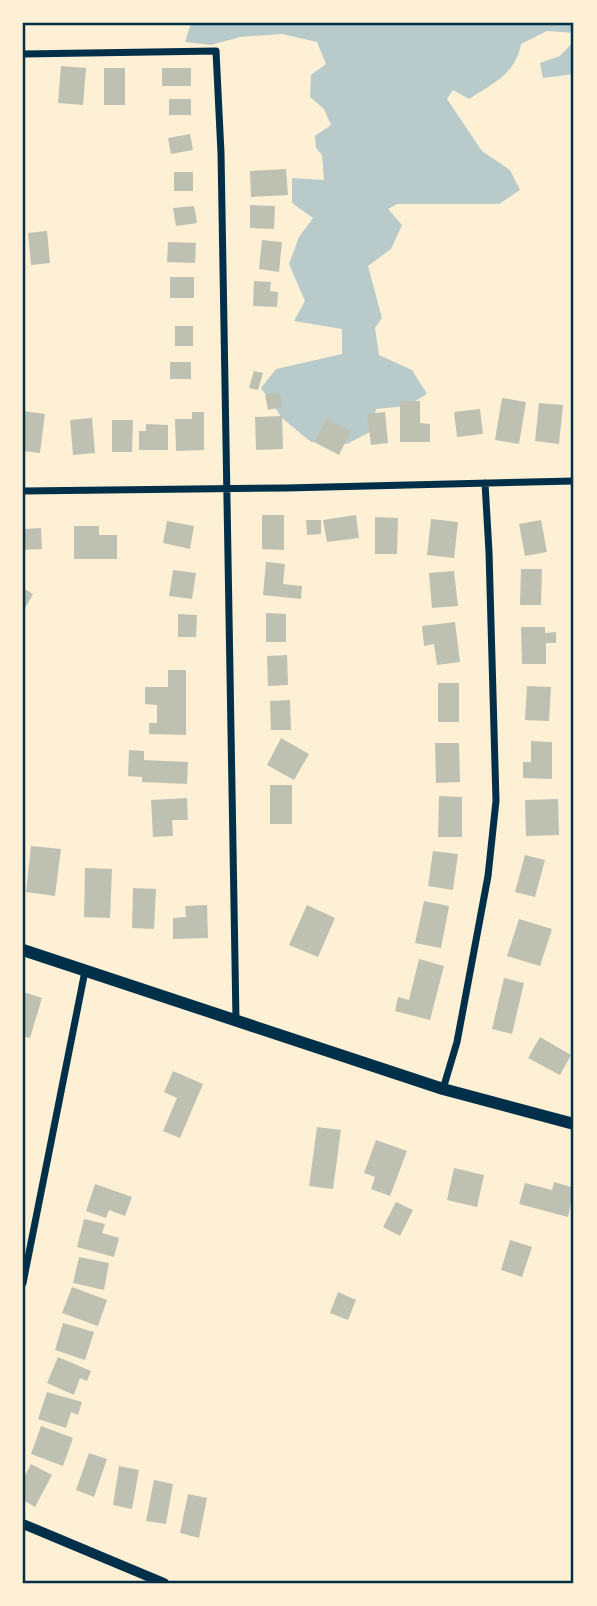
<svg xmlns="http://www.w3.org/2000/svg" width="597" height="1606" viewBox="0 0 597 1606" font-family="'Open Sans',sans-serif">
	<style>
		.green { fill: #b9caca }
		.building { fill: #bec0b2 }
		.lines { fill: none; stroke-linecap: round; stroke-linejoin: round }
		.minor { stroke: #003049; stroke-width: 7 }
		.tertiary { stroke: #003049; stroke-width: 10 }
		.secondary { stroke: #003049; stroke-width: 12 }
		.neatline { fill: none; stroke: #003049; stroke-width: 2.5 }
	</style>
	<rect width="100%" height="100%" fill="#fdf0d5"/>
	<path class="green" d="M191,23h383v10l-27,-2 -26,13c-5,29 -28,40 -52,55l-16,-9 -6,9 35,52 28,19 10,20 -21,14h-102l-9,5 14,16 -11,24 -23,17 14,52 -7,10 4,27 33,15 15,24 -20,12 -31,3 -4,22 -25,13 -36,-2 -29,-24 -21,-30 15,-19 66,-15v-25l-48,-8 11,-20 -16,-37 10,-27 14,-19 -21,-15v-25l32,2 -2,-25 -6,-7 -1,-12 16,-11 -7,-16 -14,-12 1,-22 15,-11 -9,-22 -35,-8 -42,3 -29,8 -26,-3z
		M574,41v33l-31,4 -3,-15 20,-7z"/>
	<path class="building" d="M61,66l25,2 -3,37 -25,-2z
		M104,68h21v37h-21z
		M162,68h29v18h-29z
		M169,99h22v16h-22z
		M190,134l3,16 -22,4 -3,-16z
		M286,169l2,26 -37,2 -1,-26z
		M174,172h19v19h-19z
		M250,205l25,1 -1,23 -24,-1z
		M194,206l3,17 -21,3 -3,-18z
		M47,231l3,32 -19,2 -3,-32z
		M262,240l20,2 -3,30 -20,-3z
		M168,242l28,1 -1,20 -28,-1z
		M170,277h24v21h-24z
		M254,281l17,1 -1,9 8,1 -1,15 -24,-1z
		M175,326h18v20h-18z
		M170,362h21v17h-21z
		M254,371l9,2 -5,17 -9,-2z
		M280,393l2,14 -14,3 -3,-15z
		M502,398l24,4 -7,42 -24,-4z
		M400,401h20v22l10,1v18h-30z
		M539,403l24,2 -4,39 -24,-3z
		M480,409l3,25 -26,3 -3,-25z
		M23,411l22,3 -5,39 -17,-2z
		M192,412h12v38l-28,1 -1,-32h17z
		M385,412l3,31 -17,2 -4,-31z
		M282,416l1,33 -27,1 -1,-33z
		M92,418l3,35 -22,2 -3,-35z
		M327,419l24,12 -12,24 -25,-13z
		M112,420h21l-1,32h-20z
		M146,424l22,1v25h-29v-19h7z
		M262,515h22v35l-22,-1z
		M356,515l3,23 -32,4 -4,-22z
		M375,517l23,1 -1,36h-22z
		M431,519l27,3 -4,36 -27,-3z
		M306,520h15v14l-14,1z
		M541,520l6,32 -22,4 -6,-32z
		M167,521l27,5 -4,23 -27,-6z
		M74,526h25v9h18v24h-43z
		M41,528l1,21 -19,1v-21z
		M266,562l19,2 -2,20 19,2 -1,13 -38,-4z
		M521,569h21l-1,36h-21z
		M173,570l23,3 -4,26 -23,-3z
		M454,571l4,35 -26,2 -3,-35z
		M23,588l10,6 -10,18z
		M266,613l20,1v28h-20z
		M178,614l19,1 -1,22h-18z
		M455,622l5,40 -23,3 -3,-21 -10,2 -2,-20z
		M521,627h24v6l11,-1v11h-10v21h-24z
		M287,655l1,30 -20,1 -1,-30z
		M168,670h18v65l-37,-1v-11h8v-18l-12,-1v-17h23z
		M438,683h21v39h-21z
		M527,686l24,1 -2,34 -24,-1z
		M290,700l1,30h-20l-1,-29z
		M281,738l28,16 -15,26 -27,-15z
		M531,741l21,1v37l-29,-1v-16h8z
		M435,743h24l1,39 -24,1z
		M129,750l15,1v9l44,2 -1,22 -45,-2v-5l-14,-1z
		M270,785h22v39h-22z
		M439,796l23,1v40h-24z
		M187,798l1,22h-16l1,16 -20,1 -2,-37z
		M558,799l1,36 -33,1 -1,-36z
		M31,846l30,3 -6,47 -29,-4z
		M433,851l25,3 -5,36 -25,-4z
		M525,855l20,5 -10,37 -20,-5z
		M85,868l27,1 -2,49 -26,-1z
		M133,888l23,1 -2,40 -22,-1z
		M424,901l25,5 -8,42 -26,-5z
		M207,905l1,33 -35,1v-21l13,-1 -1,-11z
		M307,905l28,13 -17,39 -29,-12z
		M519,919l33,10 -12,37 -33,-10z
		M419,959l25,7 -14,54 -35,-9 3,-14 11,3z
		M504,978l20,5 -12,51 -20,-5z
		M23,992l19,6 -12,40 -7,-2z
		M540,1037l31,18 -11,20 -32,-17z
		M173,1071l30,13 -23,54 -17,-7 14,-33 -13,-6z
		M317,1127l24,3 -8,59 -24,-3z
		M376,1140l31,11 -17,45 -19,-7 4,-12 -11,-4z
		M454,1168l30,7 -7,32 -30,-7z
		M554,1182l20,6 -6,29 -49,-13 6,-21 27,7z
		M95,1184l37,13 -7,19 -16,-6 -3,8 -20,-7z
		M396,1202l17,8 -13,26 -17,-9z
		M84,1219l21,5 -3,9 17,5 -5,19 -37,-10z
		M510,1240l22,7 -10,30 -21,-7z
		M79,1257l30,6 -5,27 -31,-7z
		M72,1287l35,13 -9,26 -36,-13z
		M338,1292l18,8 -8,20 -18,-7z
		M63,1323l31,9 -9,28 -30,-10z
		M58,1357l33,14 -4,10 -7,-3 -6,17 -27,-12z
		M47,1392l35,10 -4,13 -7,-3 -5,16 -28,-9z
		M41,1426l32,12 -10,28 -32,-12z
		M89,1453l18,6 -13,38 -18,-7z
		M31,1464l21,11 -17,32 -12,-7v-21z
		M119,1466l20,4 -7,39 -19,-4z
		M154,1480l19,4 -7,40 -20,-3z
		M188,1494l19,4 -8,40 -19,-5z"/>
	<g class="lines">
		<path class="minor" d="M23,54l193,-3 5,102 15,867
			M23,491l263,-3 288,-7
			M443,1089l14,-47 31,-166 8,-75 -7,-249 -4,-69
			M23,1283l62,-312"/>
		<path class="tertiary" d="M23,1524l141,59"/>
		<path class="secondary" d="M23,950l420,139 131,35"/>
	</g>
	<rect width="597" height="1606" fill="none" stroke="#fdf0d5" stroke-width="49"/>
	<rect x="24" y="24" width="548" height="1558" class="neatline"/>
</svg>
